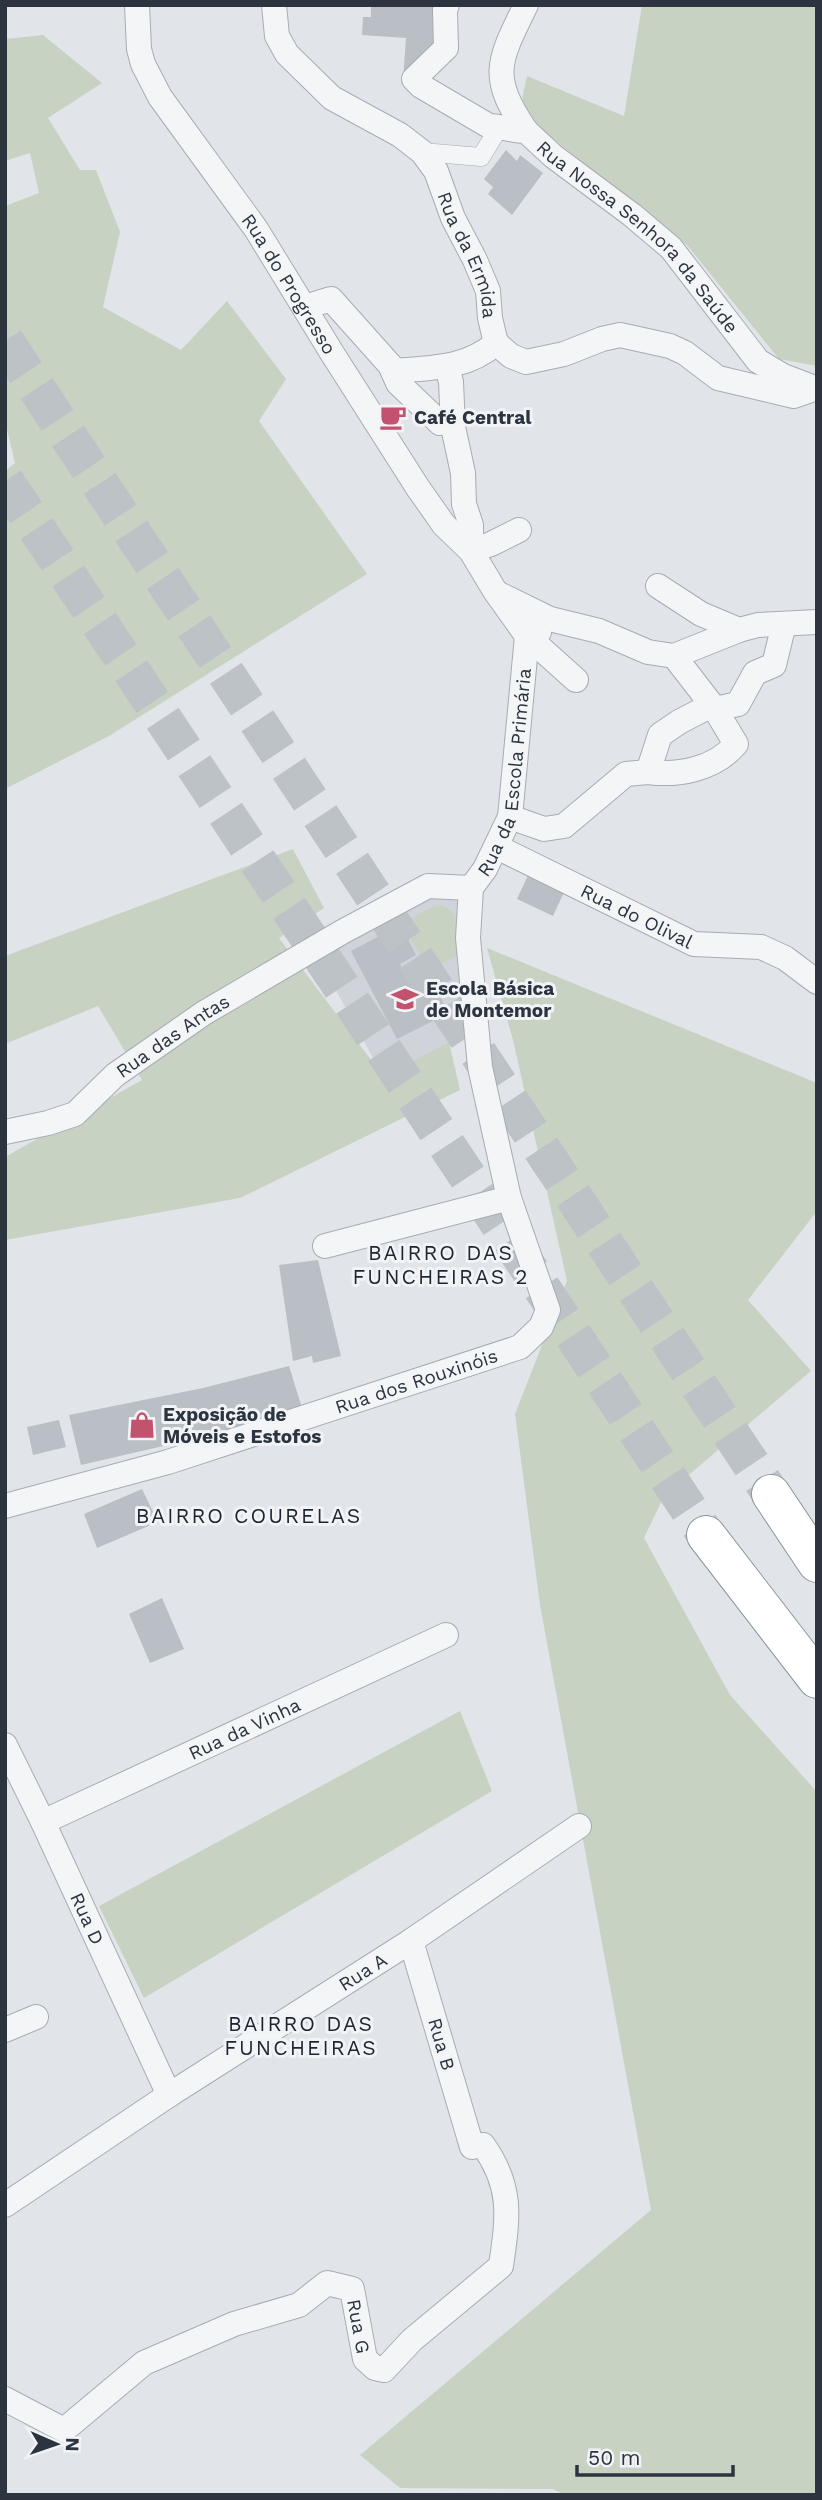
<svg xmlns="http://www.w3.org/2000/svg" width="822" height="2500" viewBox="0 0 822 2500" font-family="'Work Sans',sans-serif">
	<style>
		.built { fill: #d0d4da }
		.green { fill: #c8d2c3 }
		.building { fill: #b9bfc5 }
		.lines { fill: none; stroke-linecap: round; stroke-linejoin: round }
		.motorway-tunnel { stroke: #bdc2c7; stroke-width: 38; stroke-dasharray: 38 19; stroke-linecap: butt }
		.pedestrian-casing { stroke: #a7acb3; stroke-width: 19 }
		.minor-casing { stroke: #a7acb3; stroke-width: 26 }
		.motorway-casing { stroke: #8a949e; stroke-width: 40 }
		.pedestrian { stroke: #f4f5f7; stroke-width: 18 }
		.minor { stroke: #f4f5f7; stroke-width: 24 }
		.motorway { stroke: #fff; stroke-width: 38 }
		.labels { text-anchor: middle; stroke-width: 6; stroke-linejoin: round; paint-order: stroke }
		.street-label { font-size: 19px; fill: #2b343f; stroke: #f1f3f6 }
		.poi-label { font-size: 19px; font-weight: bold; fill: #2b343f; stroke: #f1f3f6; text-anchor: start }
		.neighbourhood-label { font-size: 21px; letter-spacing: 2px; fill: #1d2530; stroke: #f1f3f6 }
	</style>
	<rect width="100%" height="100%" fill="#e1e5e9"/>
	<path class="built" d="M432,894l21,4 6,5 12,128 -87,47 -64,-117v-4z"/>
	<path class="green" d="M642,5h175v361l-38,-7 -92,-114 -150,-119 -16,-22 6,-28 97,40z
		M43,35l59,48 -54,35 32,52h16l24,62 -17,75 78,43 46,-49 59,78 -27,42 108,153 -258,162 -104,53v-318l10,-8 -10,-42v-215l34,-13 -9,-40 -25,8v-122z
		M293,849l31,59 -45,30 105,139 65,-35 11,48 -220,108 -235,42v-83l137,-77 -44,-74 -93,38v-88z
		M442,905c20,8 20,33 15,51l-29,14 -26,-46 30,-17z
		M487,948l330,135v128l-69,89 63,71 -147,125 -20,42 86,157 87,97v703h-252l-12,-6 -153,-1 -40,-33 291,-245 -111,-605 -25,-191 52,-133 -54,-241z
		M460,1711l32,80 -348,207 -45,-92z"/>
	<path class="building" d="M371,5l65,1 -3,53 -30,21 3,-42 -44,-3 1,-18h8z
		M506,150l11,11 3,-6 23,18 -31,42 -24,-21 5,-7 -9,-8z
		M530,871l36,17 -13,28 -36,-17z
		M383,934l6,13 18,-10 9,18 -16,9 16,30 17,-10 11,20 -16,8 5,9 -36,18 -46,-88z
		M318,1260l23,96 -28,7 -1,-7 -19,5 -14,-96z
		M289,1366l13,42 -44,16 -177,41 -12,-50 134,-27z
		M59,1420l7,27 -33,8 -6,-28z
		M142,1489l16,33 -61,26 -13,-34z
		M162,1598l22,51 -34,14 -21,-49z"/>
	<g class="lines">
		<path class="motorway-tunnel" d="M5,341l766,1153
			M5,481l701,1054"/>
		<defs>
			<path id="pedestrian" d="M422,152l59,5 19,-31"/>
			<g id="minor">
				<path id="s1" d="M137,5l2,44 4,15 17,33 96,132 76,124 86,135 26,37 27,26 24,40 32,45 49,44"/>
				<path id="s2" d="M274,5l3,31 10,18 45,44 68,37 22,17 14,19 17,47 22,42 13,31 2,27 6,25c-29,26 -66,25 -103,28"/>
				<path id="s3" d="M447,5l-2,5 1,38 -32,31 7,7 68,40c14,0 21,5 37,5l27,25 79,59 39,33 87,113 25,15 34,13"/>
				<path d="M526,5c-28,57 -37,71 0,126"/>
				<path d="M305,307l26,-8 59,66 8,18 42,40 12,-2"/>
				<path d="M496,343l15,13 15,6 38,-8 38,-15 18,-4 50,11 15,7 33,25 76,18 17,-6"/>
				<path d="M447,366l4,16 2,45 10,46 1,31 7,21v26"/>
				<path d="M471,551l20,-7 28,-14"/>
				<path d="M658,586l43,28 38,16"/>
				<path d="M499,594l51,25 49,12 49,21 26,4 65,-26 19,-5 59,-3"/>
				<path d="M648,772c31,4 67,-3 88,-28l-21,-35 -41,-53"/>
				<path d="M510,817l34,12 20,-3 62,-52 22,-2 12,-37 19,-13 25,-13h11l23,-5 17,-31 19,-8 10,-41"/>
				<path id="s4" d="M497,847l197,97 67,3 24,11 32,24"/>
				<path id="s5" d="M471,888l14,-19 25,-52 17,-181 12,-4"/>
				<path id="s6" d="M5,1132l43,-9 27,-9 40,-39 89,-62 138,-81 86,-46 43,2"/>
				<path d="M325,1246l184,-48"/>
				<path id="s7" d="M5,1506l163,-44 352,-115 21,-20 7,-17 -39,-112 -29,-131 -12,-129 3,-50"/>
				<path id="s8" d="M5,1745l38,77 126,273"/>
				<path id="s9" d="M43,1822l403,-187"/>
				<path d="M5,2030l31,-13"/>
				<path id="s10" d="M5,2205l164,-110 242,-154 168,-115"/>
				<path id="s11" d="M5,2399l59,31 80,-67 90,-39 65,-19 28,-22 25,6 13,70 10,9 9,2 28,-30 89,-74c7,-49 12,-79 -18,-121l-11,2 -61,-206"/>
			</g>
			<path id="motorway" d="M771,1494l46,69
				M706,1535l111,144"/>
		</defs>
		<use href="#pedestrian" class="pedestrian-casing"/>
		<use href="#minor" class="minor-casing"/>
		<use href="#motorway" class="motorway-casing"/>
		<use href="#pedestrian" class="pedestrian"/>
		<use href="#minor" class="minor"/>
		<use href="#motorway" class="motorway"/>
	</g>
	<defs>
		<symbol id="cafe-bare" viewBox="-9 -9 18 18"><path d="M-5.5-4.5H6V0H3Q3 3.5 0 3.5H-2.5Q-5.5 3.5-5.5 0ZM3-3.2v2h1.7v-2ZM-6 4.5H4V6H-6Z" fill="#c2526e" stroke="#f1f3f6" stroke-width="2.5" paint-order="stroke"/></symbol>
		<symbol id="school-bare" viewBox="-9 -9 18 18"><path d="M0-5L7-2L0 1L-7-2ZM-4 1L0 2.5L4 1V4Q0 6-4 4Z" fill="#c2526e" stroke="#f1f3f6" stroke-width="2.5" paint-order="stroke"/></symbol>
		<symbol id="shop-bare" viewBox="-9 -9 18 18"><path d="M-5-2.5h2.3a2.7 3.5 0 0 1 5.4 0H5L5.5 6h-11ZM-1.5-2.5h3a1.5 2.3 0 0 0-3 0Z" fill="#c2526e" stroke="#f1f3f6" stroke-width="2.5" paint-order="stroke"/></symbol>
	</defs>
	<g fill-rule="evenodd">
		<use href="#cafe-bare" x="374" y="398" width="38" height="38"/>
		<use href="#school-bare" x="386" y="980" width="38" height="38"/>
		<use href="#shop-bare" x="123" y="1406" width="38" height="38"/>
	</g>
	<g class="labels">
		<g class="street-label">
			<text dy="7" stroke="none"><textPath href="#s3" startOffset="369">Rua Nossa Senhora da Saúde</textPath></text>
			<text dy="7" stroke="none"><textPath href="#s2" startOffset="334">Rua da Ermida</textPath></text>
			<text dy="7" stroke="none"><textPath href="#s1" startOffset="324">Rua do Progresso</textPath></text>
			<text dy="7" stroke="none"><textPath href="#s5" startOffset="124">Rua da Escola Primária</textPath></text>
			<text dy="7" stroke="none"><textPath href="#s4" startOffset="156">Rua do Olival</textPath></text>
			<text dy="7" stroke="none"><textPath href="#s6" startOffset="198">Rua das Antas</textPath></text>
			<text dy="7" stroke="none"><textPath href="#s7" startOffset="430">Rua dos Rouxinóis</textPath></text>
			<text dy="7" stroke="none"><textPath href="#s9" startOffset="222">Rua da Vinha</textPath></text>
			<text dy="7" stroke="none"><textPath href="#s8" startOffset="192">Rua D</textPath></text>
			<text dy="7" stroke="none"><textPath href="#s10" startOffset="427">Rua A</textPath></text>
			<text transform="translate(442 2044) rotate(74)" y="7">Rua B</text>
			<text dy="7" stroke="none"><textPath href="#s11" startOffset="436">Rua G</textPath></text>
		</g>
		<g class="poi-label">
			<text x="414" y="424">Café Central</text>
			<text x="426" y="995">Escola Básica<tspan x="426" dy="22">de Montemor</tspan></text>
			<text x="163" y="1421">Exposição de<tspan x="163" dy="22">Móveis e Estofos</tspan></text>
		</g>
		<g class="neighbourhood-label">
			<text x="441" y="1260">BAIRRO DAS<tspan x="441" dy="24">FUNCHEIRAS 2</tspan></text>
			<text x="249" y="1523">BAIRRO COURELAS</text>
			<text x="301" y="2031">BAIRRO DAS<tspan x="301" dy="24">FUNCHEIRAS</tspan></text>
		</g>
	</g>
	<rect width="822" height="2500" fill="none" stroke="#2b343f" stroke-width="14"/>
	<g transform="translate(56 2444) rotate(92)" stroke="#f1f3f6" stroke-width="5" paint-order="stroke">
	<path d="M0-5L12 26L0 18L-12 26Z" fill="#2b343f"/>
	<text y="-10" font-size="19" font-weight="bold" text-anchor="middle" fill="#2b343f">N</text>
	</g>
	<path d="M577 2465v10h156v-10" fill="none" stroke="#2b343f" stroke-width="3.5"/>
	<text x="588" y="2465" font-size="21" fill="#2b343f" stroke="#f1f3f6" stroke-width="5" paint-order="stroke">50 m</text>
</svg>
